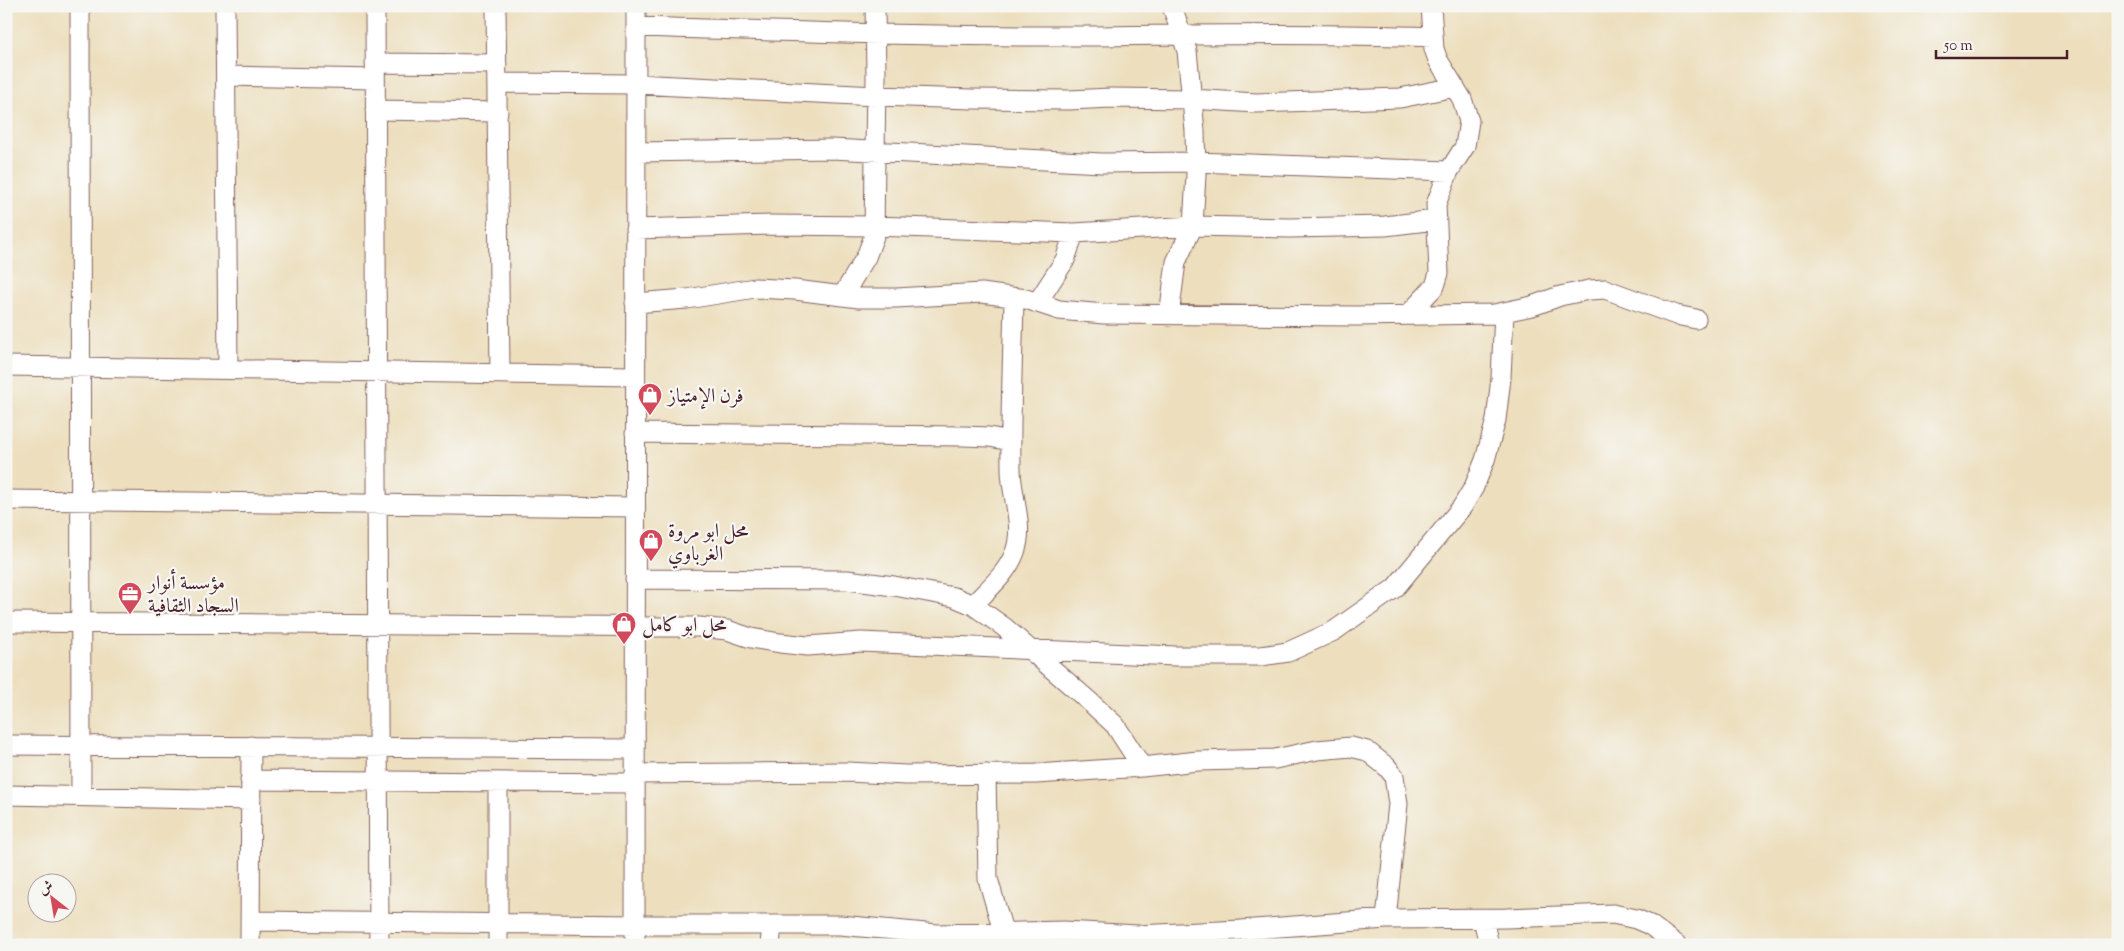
<svg xmlns="http://www.w3.org/2000/svg" width="2124" height="951" viewBox="0 0 2124 951" font-family="'Sorts Mill Goudy',Amiri,serif">
	<style>
		.lines { fill: none; stroke-linecap: round; stroke-linejoin: round }
		.street-casing { stroke: #83625e; stroke-width: 21 }
		.street { stroke: #fff; stroke-width: 19 }
		.labels { text-anchor: middle; stroke-width: 4.5; stroke-linejoin: round; paint-order: stroke }
		.poi-label { font-size: 20px; fill: #4a1f2b; stroke: #f6f6f2; text-anchor: start }
	</style>
	<rect width="100%" height="100%" fill="#f6f6f2"/>
	<filter id="ink" filterUnits="userSpaceOnUse"><feTurbulence type="fractalNoise" baseFrequency=".02" numOctaves="2"/><feDisplacementMap in="SourceGraphic" scale="10" xChannelSelector="R" yChannelSelector="G"/><feConvolveMatrix kernelMatrix="1 2 1 2 8 2 1 2 1" color-interpolation-filters="sRGB"/></filter>
	<filter id="wash" filterUnits="userSpaceOnUse"><feTurbulence type="fractalNoise" baseFrequency=".0096" numOctaves="4" result="noise"/><feDisplacementMap in="SourceGraphic" scale="20" xChannelSelector="R" yChannelSelector="G"/><feGaussianBlur stdDeviation="1.12" result="paint"/><feColorMatrix in="noise" values="0 0 0 0 0 0 0 0 0 0 0 0 0 0 0 0 0 1.4 0 .05"/><feComposite in="paint" operator="in"/></filter>
	<g filter="url(#wash)">
		<rect width="100%" height="100%" fill="#eddfbe"/>
	</g>
	<g filter="url(#ink)">
		<g class="lines">
			<defs>
				<path id="street" d="M80,6l1,790
					M225,6l3,363
					M375,6l4,939
					M496,6l4,368
					M636,27c149,4 299,10 448,9 116,-1 232,-3 348,1
					M375,63l122,1
					M226,76l149,3
					M497,83l139,1 240,12 96,3 97,1 42,-2 80,1 65,4 144,-5 55,-11
					M375,110l123,2
					M636,152l196,-3 270,14 93,-1 254,9
					M635,229l136,-4 103,1 200,7 119,-7 97,2 95,-2 50,-6
					M843,295l23,-38 8,-21 2,-160 -1,-70
					M635,303l52,-4 68,-11 40,2 64,8h37l86,-5 44,6 33,11 45,4 251,2 139,-2 38,-8 28,-10 29,-6 16,-1 71,26 20,4
					M1037,303l28,-43 9,-27
					M1408,315l27,-29 4,-13 -3,-69 13,-33 16,-25 4,-25 -7,-22 -24,-39 -4,-11 -3,-43
					M1169,316l7,-54 17,-36 3,-51 -1,-44 -8,-80 -15,-45
					M6,366l629,10
					M635,433l328,3 26,1 22,4
					M6,500l629,7
					M635,579l212,1 47,6 60,11 19,8 31,22 86,75 25,23 27,42
					M973,605c16,-17 34,-31 42,-53 10,-27 -4,-56 -4,-83 -1,-57 2,-114 3,-171
					M6,622l693,5 28,3 24,8 29,5 28,3 53,-4 314,14h86l27,-4 46,-21 61,-43 67,-81 12,-20 11,-27 11,-40 5,-42 3,-66
					M6,745l629,4
					M635,774l213,-2 58,3 130,-1 106,-7 56,-6 77,-2 42,-9 34,-3 16,4 20,16 7,9 4,28 -12,115
					M986,774l2,105 15,52
					M250,780l385,3
					M498,782v163
					M6,795l245,5
					M1483,919l6,26
					M251,921l385,4h204l97,9 127,-3 74,4 103,-5 145,-11 120,-1 107,-4 23,5 14,6 27,20
					M250,945l1,-199
					M635,945l1,-939
					M770,945l2,-20"/>
			</defs>
			<use href="#street" class="street-casing"/>
			<use href="#street" class="street"/>
		</g>
	</g>
	<defs>
		<symbol id="shop-pin" viewBox="-11 -11 22 30"><path d="M0 17L-7.5 6A9.5 9.5 0 1 1 7.5 6Z" fill="#d1495b" stroke="#f6f6f2"/><path d="M-5-2.5h2.3a2.7 3.5 0 0 1 5.4 0H5L5.5 6h-11ZM-1.5-2.5h3a1.5 2.3 0 0 0-3 0Z" fill="#fff"/></symbol>
		<symbol id="office-pin" viewBox="-11 -11 22 30"><path d="M0 17L-7.5 6A9.5 9.5 0 1 1 7.5 6Z" fill="#d1495b" stroke="#f6f6f2"/><path d="M-6-3h4V-5.5h4V-3h4V5H-6ZM-1-4.5V-3h2v-1.5ZM-6 0V1H6V0Z" fill="#fff"/></symbol>
	</defs>
	<g fill-rule="evenodd">
		<use href="#shop-pin" x="636" y="381" width="28" height="38"/>
		<use href="#shop-pin" x="637" y="527" width="28" height="38"/>
		<use href="#office-pin" x="116" y="580" width="28" height="38"/>
		<use href="#shop-pin" x="610" y="610" width="28" height="38"/>
	</g>
	<g class="labels">
		<g class="poi-label">
			<text x="668" y="402">فرن الإمتياز</text>
			<text x="668" y="537">محل ابو مروة<tspan x="668" dy="23">الغرباوي</tspan></text>
			<text x="148" y="589">مؤسسة أنوار<tspan x="148" dy="23">السجاد الثقافية</tspan></text>
			<text x="642" y="631">محل ابو كامل</text>
		</g>
	</g>
	<rect width="2124" height="951" fill="none" stroke="#f6f6f2" stroke-width="25"/>
	<g transform="translate(52 898) rotate(329)"><circle r="24" fill="#f6f6f2" stroke="#b1a0a2"/>
	<path d="M0-4L9 19L0 12L-9 19Z" fill="#d1495b"/>
	<text y="-8" font-size="14" font-weight="bold" text-anchor="middle" fill="#4a1f2b">ش</text>
	</g>
	<path d="M1936 50v8h131v-8" fill="none" stroke="#4a1f2b" stroke-width="2.5"/>
	<text x="1944" y="50" font-size="15" fill="#4a1f2b" stroke="#f6f6f2" stroke-width="4" paint-order="stroke">50 m</text>
</svg>
